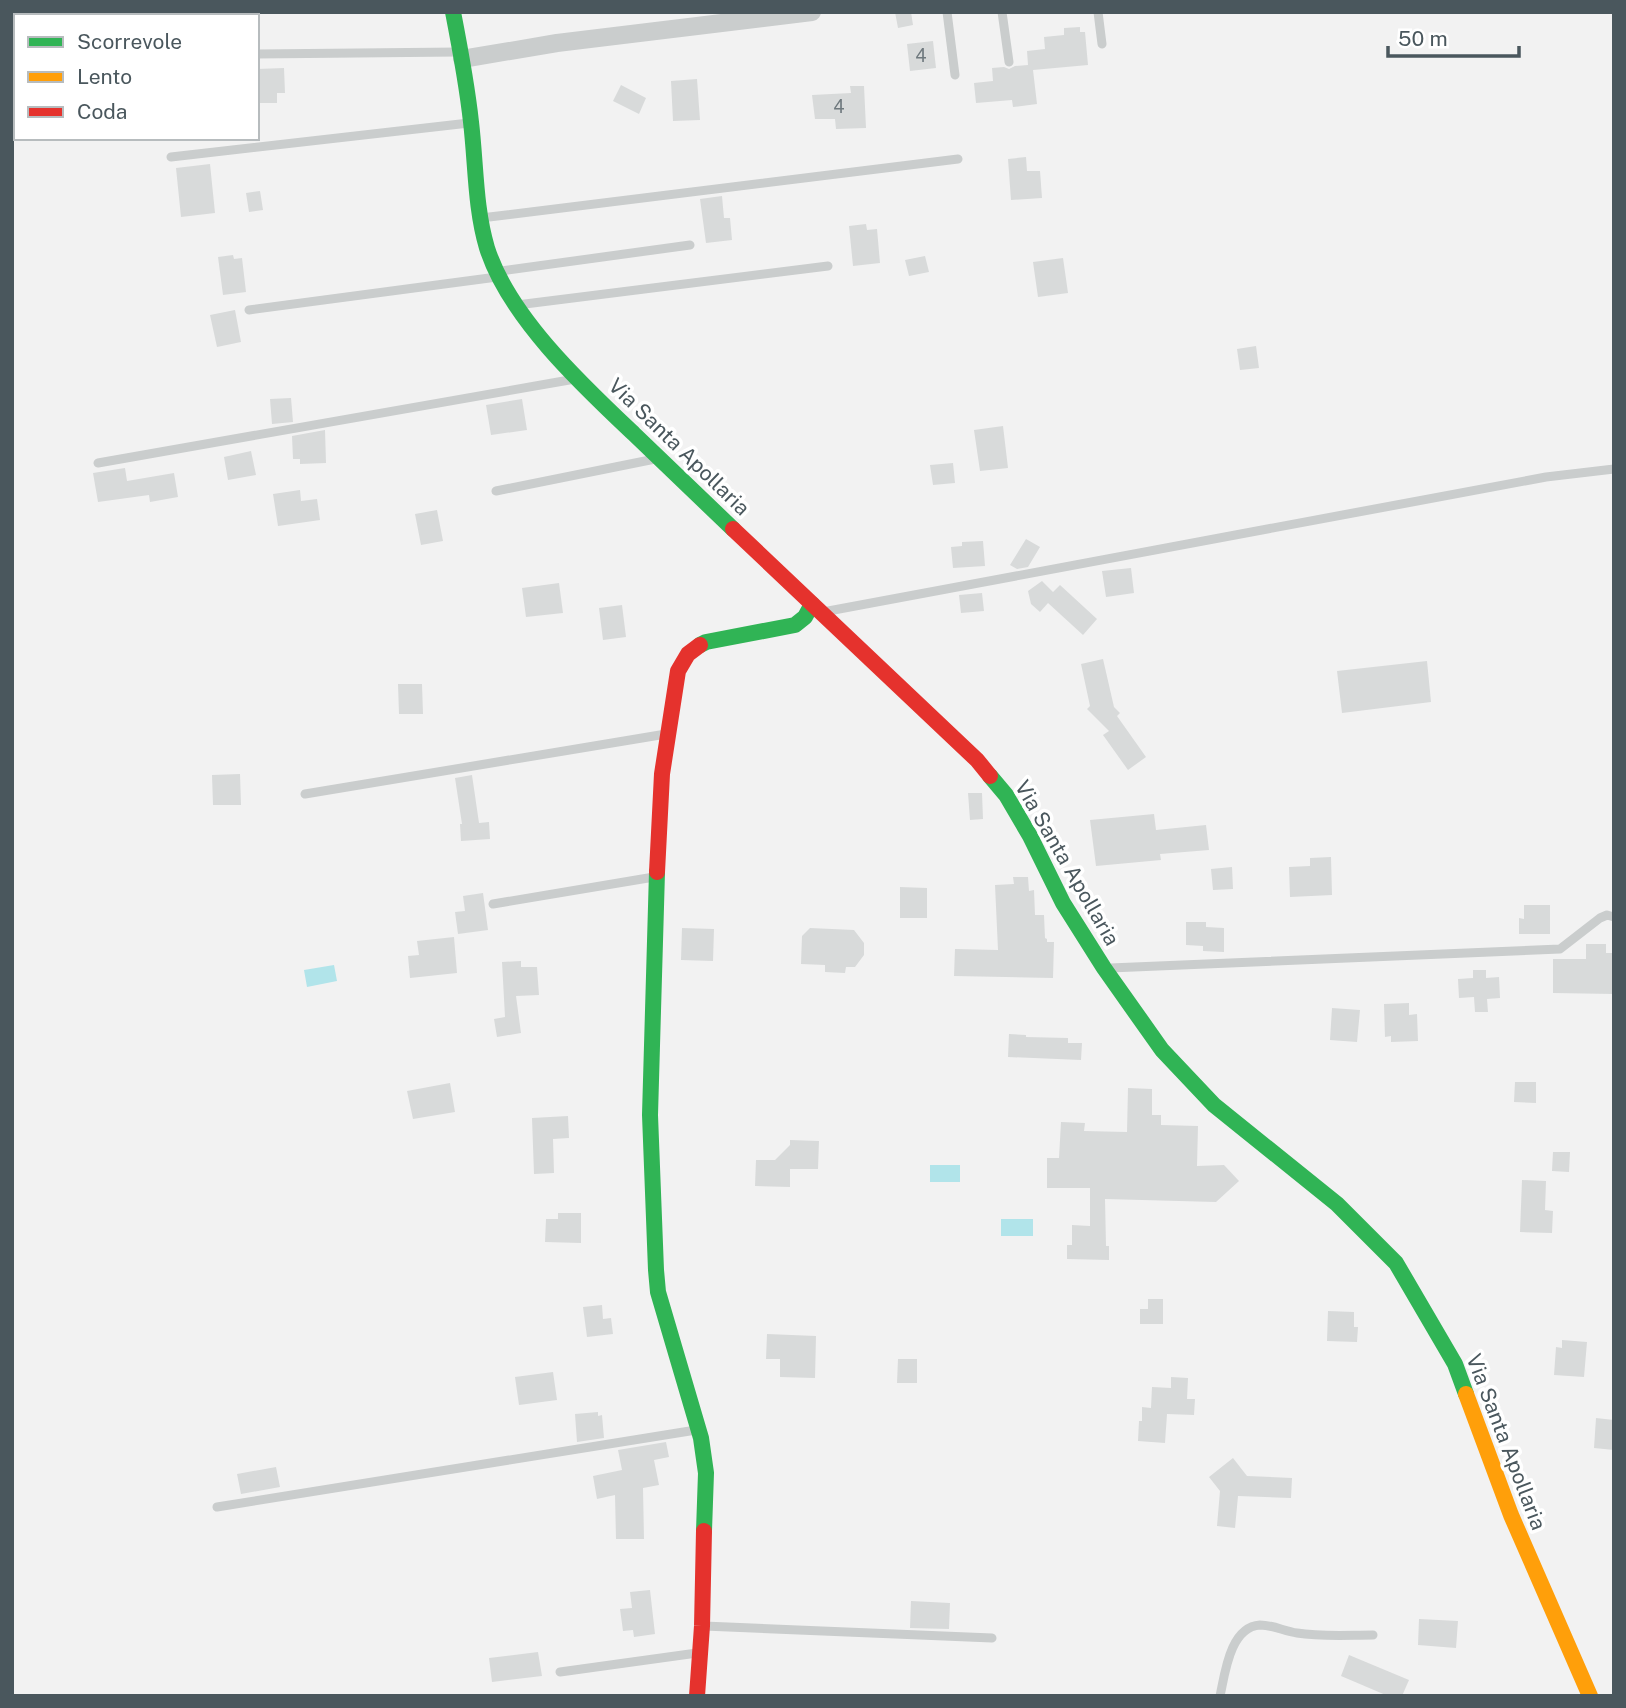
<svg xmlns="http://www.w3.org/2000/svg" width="1626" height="1708" viewBox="0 0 1626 1708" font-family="'Public Sans',sans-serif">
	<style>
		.water { fill: #b1e4ea }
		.building { fill: #d8dada }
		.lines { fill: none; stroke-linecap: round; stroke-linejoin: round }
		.lane { stroke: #cacdcd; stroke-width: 9 }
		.street { stroke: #cacdcd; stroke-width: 18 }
		.fast { stroke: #30b455; stroke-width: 16 }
		.slow { stroke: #ff9f0a; stroke-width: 16 }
		.jam { stroke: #e5322d; stroke-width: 16 }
		.labels { text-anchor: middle; stroke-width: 7; stroke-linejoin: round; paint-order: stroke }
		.number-label { font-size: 18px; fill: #6f797e }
		.street-label { font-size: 21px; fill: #4a575d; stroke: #fff }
	</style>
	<rect width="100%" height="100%" fill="#f2f2f2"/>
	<path class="water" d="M334,965l3,16 -30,6 -3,-17z
		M930,1165h30v17h-30z
		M1001,1219h32v17h-32z"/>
	<path class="building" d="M895,12h16l2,13 -15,3z
		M1080,27v5h5l3,33 -55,5 4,34 -24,3 -1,-7 -36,3 -2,-20 19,-2 -1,-13 12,-1 5,2 6,-3 13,-1 -1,-14 18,-2 -1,-12 20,-2v-7z
		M933,41l3,27 -26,3 -3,-27z
		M284,68l1,25h-8v10h-20v-34z
		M697,79l3,41 -27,1 -2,-40z
		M621,85l25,13 -7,16 -26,-13z
		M850,86h14l2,42 -30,1 -1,-10h-20l-3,-24 39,-2z
		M1026,157l1,14h13l2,27 -31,2 -3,-41z
		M210,164l5,49 -34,4 -5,-49z
		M260,191l3,19 -14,2 -3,-19z
		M722,196l2,22h6l2,22 -26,3 -6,-44z
		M866,224l1,6 10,-1 3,34 -27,3 -4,-40z
		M233,255l1,4 8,-1 4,34 -23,3 -5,-38z
		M925,256l4,16 -20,4 -4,-16z
		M1063,258l5,35 -30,4 -5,-35z
		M235,310l6,32 -24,5 -7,-32z
		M1256,346l3,22 -19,2 -3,-21z
		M291,398l2,24 -21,2 -2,-25z
		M522,399l5,31 -36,5 -5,-30z
		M1003,426l5,42 -28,3 -6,-41z
		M325,430l1,33 -26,1v-5h-7l-1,-23z
		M251,451l5,24 -28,5 -4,-23z
		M953,463l2,20 -22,2 -3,-20z
		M125,468l2,13 47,-8 4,24 -28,5 -1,-7 -51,7 -5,-29z
		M300,490l1,11 16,-2 3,21 -42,6 -5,-32z
		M437,510l6,31 -22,4 -6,-31z
		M1026,539l14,8 -12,20 -11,2 -7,-4z
		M983,541l2,25 -32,2 -2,-21 11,-1v-4z
		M1131,568l3,25 -28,4 -4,-26z
		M1042,581l11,11 7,-7 37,34 -14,16 -35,-32 -8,9 -9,-8 -3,-13z
		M559,583l4,30 -37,4 -4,-29z
		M982,593l2,18 -23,2 -2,-18z
		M622,605l4,32 -23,3 -4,-32z
		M1103,659l11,48 6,6 -3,3 29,41 -18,13 -25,-35 6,-4 -22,-22 3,-3 -9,-42z
		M1427,661l4,41 -89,11 -5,-42z
		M398,684h24l1,30h-24z
		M240,774l1,31h-28l-1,-30z
		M472,775l7,48 10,-1 1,17 -29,2 -1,-17h2l-7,-46z
		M968,793h14l1,26 -13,1z
		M1154,814l2,16 50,-5 3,25 -49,4 1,6 -65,6 -6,-46z
		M1331,857l1,38 -42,2 -1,-30 21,-1v-8z
		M1232,867l1,22 -20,1 -2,-21z
		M1013,877h15l1,14 5,-1 1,25h9l1,23 2,1v3h7l-1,36 -99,-2 1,-27 43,1 -3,-65 19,-1z
		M900,887l27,1v30h-27z
		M483,893l5,37 -30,4 -3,-22 10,-1 -2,-15z
		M1524,905h26v29h-31v-16l5,1z
		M1186,922h20v5l18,1v24l-21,-1v-5l-17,-1z
		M682,928l32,1 -1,32 -32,-1z
		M810,928l44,2 10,13v12l-9,12h-9l-1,6 -20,-1v-7l-24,-1 1,-28z
		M454,937l3,36 -47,5 -2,-22 11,-1 -2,-14z
		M1586,944h20v9h8v41l-61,-1v-34h33z
		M521,961v6h16l2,28 -23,1 5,37 -24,4 -3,-18 11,-2 -3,-55z
		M1473,970h13v8l13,-1 1,21 -13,1 1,13h-13l-1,-15 -15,1 -1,-19 15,-1z
		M1409,1003v12l8,-1 1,27 -27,1v-6l-6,1 -1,-33z
		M1332,1008l28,2 -3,32 -27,-2z
		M1009,1034l17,1v2l42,1v5h14l-1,17 -73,-3z
		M1515,1082h21v21l-22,-1z
		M450,1083l5,29 -42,7 -6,-28z
		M1128,1088l24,1v26h9v10l37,1 -1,40 27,-1 15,16 -23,21 -111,-3 1,47h3v14l-42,-1v-14h5v-20l18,1v-38h-43v-30h12l2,-36 24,1 -1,8 43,1z
		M568,1116l1,22 -16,1 1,34 -20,1 -2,-56z
		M790,1140l29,1 -1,28h-28v18l-35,-1 1,-26h19l15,-15z
		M1553,1152h17l-1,20 -17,-1z
		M1522,1180l24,1 -1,29 8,1 -1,22 -32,-1z
		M558,1213h23v30l-36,-1 1,-23h12z
		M1148,1299h15v25h-23v-15h8z
		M602,1305l1,14 8,-1 2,16 -26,3 -4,-30z
		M1328,1311l26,1v15h4l-1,15 -30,-1z
		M767,1334l49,2 -1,42 -35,-1v-18h-14z
		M1562,1340l25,2 -3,35 -30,-2 2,-28 6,1z
		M898,1359h19v24h-20z
		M553,1372l4,28 -38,5 -4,-28z
		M1171,1377l17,1 -1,21h8l-1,16 -27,-1 -2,29 -27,-2 1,-20h3v-14l9,1 1,-21 19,1z
		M598,1412v4l4,-1 2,23 -27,4 -2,-28z
		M1596,1418l18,2v30l-20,-2z
		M666,1442l3,15 -15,3 5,25 -16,3 1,51h-28l-1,-44 -18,4 -4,-23 29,-6 -4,-20z
		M1233,1458l14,18 45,2 -1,20 -53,-2 -3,32 -18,-2 3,-35 -11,-14z
		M276,1467l4,20 -39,7 -4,-20z
		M650,1590l5,44 -21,3 -1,-7 -10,1 -3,-22 12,-1 -2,-16z
		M911,1601l39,2 -1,26 -39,-1z
		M1419,1619l39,2 -2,27 -38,-3z
		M538,1652l4,24 -50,6 -3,-24z
		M1349,1655l60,25 -7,16h-14l-47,-20z"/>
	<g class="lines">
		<path class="lane" d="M947,12l8,63
			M1002,12l7,50
			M1098,12l4,32
			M257,54l201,-2
			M171,157l298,-34
			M481,218l477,-59
			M501,271l189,-26
			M517,305l311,-39
			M249,310l248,-33
			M98,463l477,-84
			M496,491l159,-32
			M823,612l723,-135 68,-8
			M305,794l361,-60
			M493,904l161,-27
			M1110,968l450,-19 40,-31 7,-3 7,2
			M217,1507l479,-77
			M704,1626l288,12
			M560,1672l137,-19
			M1220,1696c5,-23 10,-69 40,-71 13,0 24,6 37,8 25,4 51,2 76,2"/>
		<path class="street" d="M462,59l95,-16 255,-31"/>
		<path class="fast" d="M453,12c7,36 14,73 18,110 5,42 4,86 16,126 22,69 95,137 147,186 33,32 66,63 99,95
			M700,645l6,-3 89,-17 10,-8 7,-13
			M990,776l16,19 24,41 33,67 41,65 58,82 52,55 123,99 59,59 59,101 11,30
			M657,872l-7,243 6,155 2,22 43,146 5,35 -2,58"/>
		<path class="slow" d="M1466,1394l45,121 79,181"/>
		<path class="jam" d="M733,529l244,231 13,16
			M657,872l5,-98 16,-103 10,-17 12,-9
			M697,1696l5,-70 2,-95"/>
	</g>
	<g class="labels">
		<g class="number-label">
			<text x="921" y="62">4</text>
			<text x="839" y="113">4</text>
		</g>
		<g class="street-label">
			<text transform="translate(679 447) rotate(44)" y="7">Via Santa Apollaria</text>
			<text transform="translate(1067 863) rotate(60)" y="7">Via Santa Apollaria</text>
			<text transform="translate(1506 1442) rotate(69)" y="7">Via Santa Apollaria</text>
		</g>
	</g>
	<rect width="1626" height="1708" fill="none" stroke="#4a575d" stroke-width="28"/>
	<rect x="14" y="14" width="245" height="126" fill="#ffffff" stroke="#b7bcbe" stroke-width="2"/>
	<rect x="28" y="37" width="35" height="10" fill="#30b455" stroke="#b7bcbe" stroke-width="2"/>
	<text x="77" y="49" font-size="21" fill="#4a575d">Scorrevole</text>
	<rect x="28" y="72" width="35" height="10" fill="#ff9f0a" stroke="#b7bcbe" stroke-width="2"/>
	<text x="77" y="84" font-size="21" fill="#4a575d">Lento</text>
	<rect x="28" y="107" width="35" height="10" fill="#e5322d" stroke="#b7bcbe" stroke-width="2"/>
	<text x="77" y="119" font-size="21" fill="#4a575d">Coda</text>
	<path d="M1388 46v10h131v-10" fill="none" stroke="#4a575d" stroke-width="3.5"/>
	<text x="1398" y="46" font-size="21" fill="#4a575d" stroke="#ffffff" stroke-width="5" paint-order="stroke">50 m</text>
</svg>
